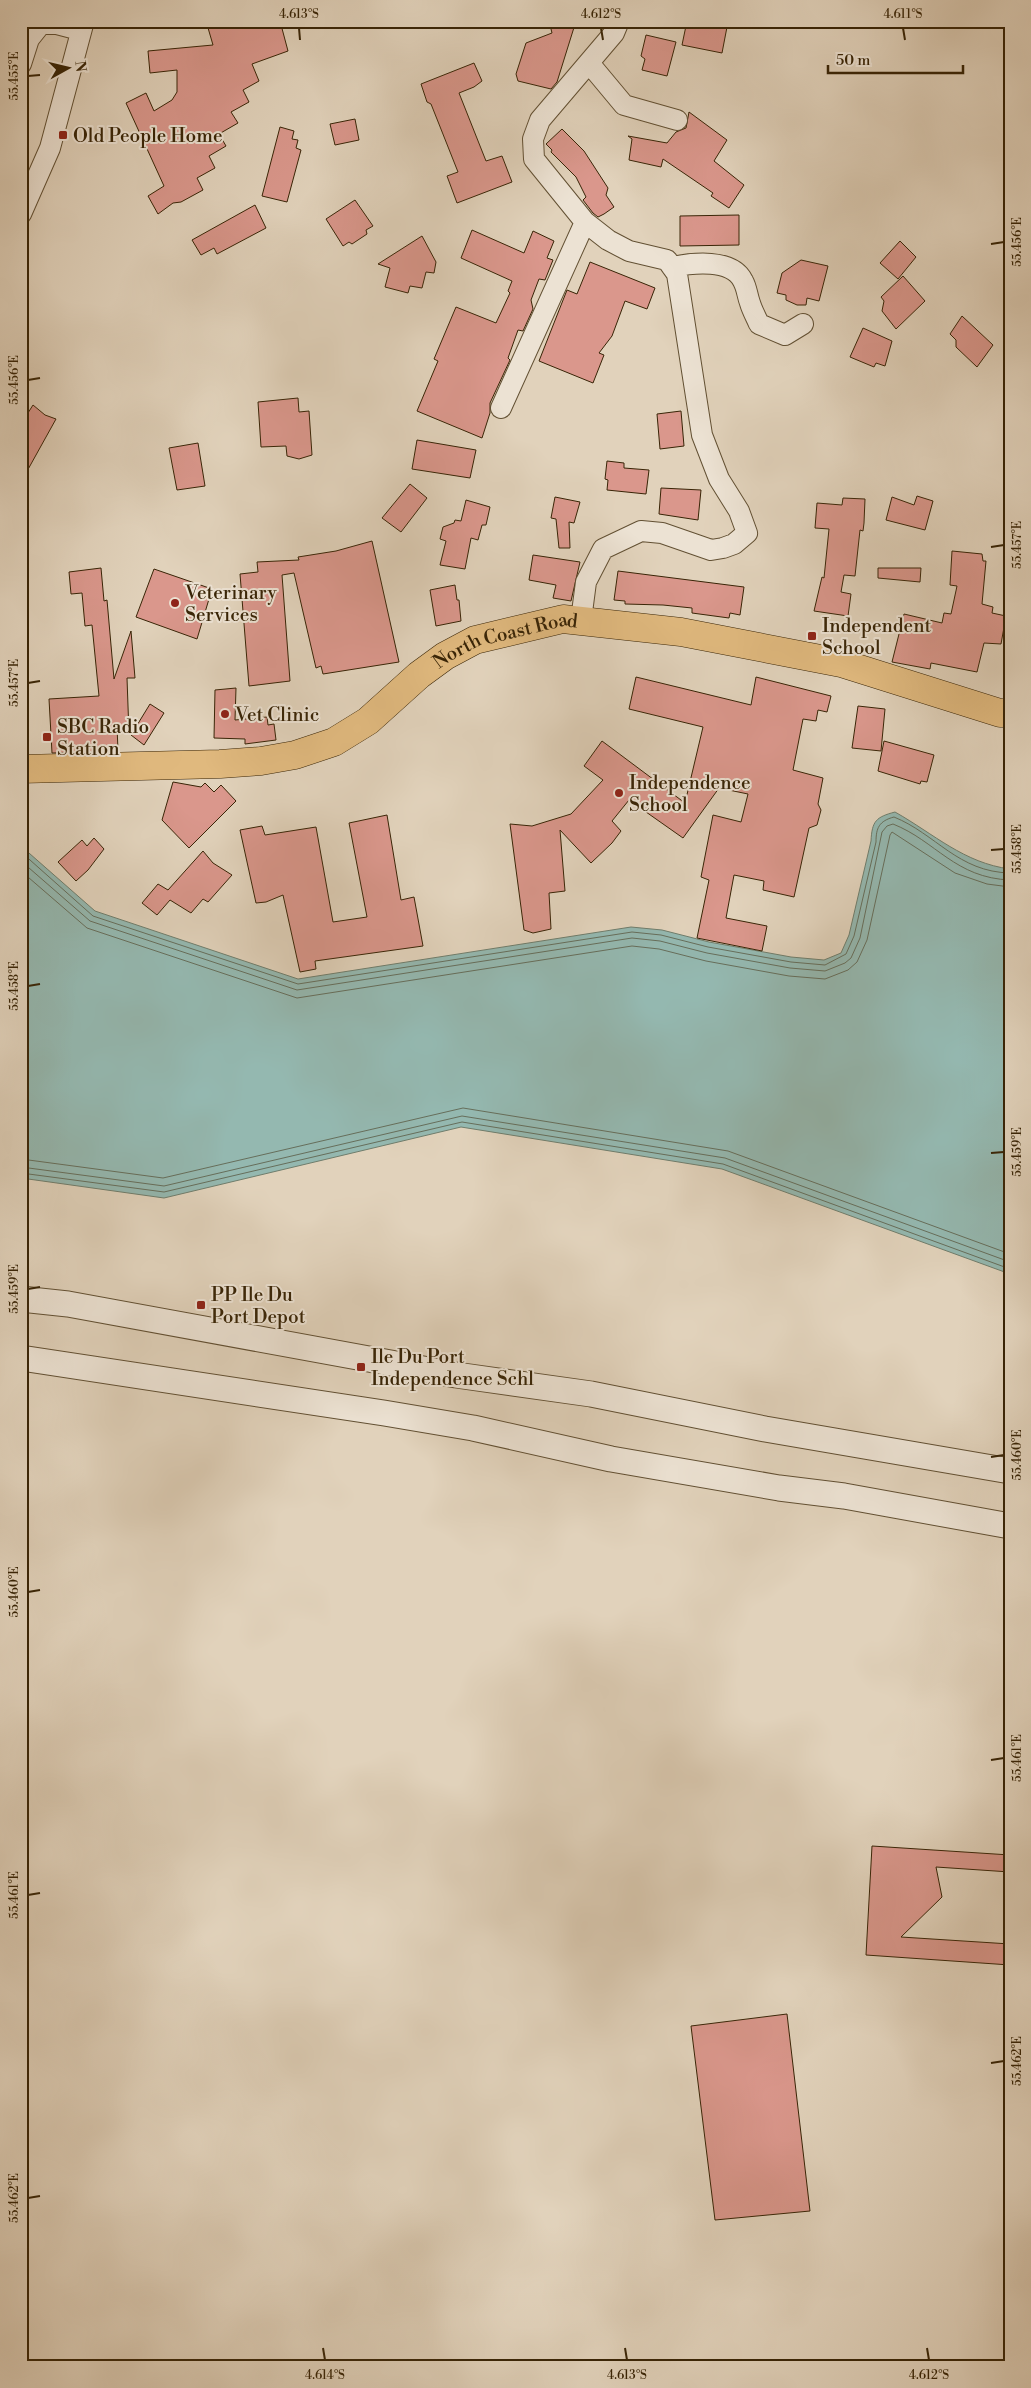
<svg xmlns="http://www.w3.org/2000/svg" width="1031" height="2388" viewBox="0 0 1031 2388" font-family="'Libre Bodoni',serif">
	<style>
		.water { fill: #94b8b0; stroke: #6f7d6c }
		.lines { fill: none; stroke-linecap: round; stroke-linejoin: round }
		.shore { stroke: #666e5b; stroke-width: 1 }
		.building { fill: #da978c; stroke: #382406 }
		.minor-casing { stroke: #625033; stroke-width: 22 }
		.tertiary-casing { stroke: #625033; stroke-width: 27 }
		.primary-casing { stroke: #382406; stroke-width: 29 }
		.minor { stroke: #ece2d3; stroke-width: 20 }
		.tertiary { stroke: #ece2d3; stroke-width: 25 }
		.primary { stroke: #e0b97e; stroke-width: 28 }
		.ticks { fill: none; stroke: #382406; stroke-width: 2 }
		.poi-dot { fill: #8f2418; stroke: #ece2d3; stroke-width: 2 }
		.labels { text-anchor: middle; stroke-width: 4; stroke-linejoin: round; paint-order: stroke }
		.poi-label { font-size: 19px; fill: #382406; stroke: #ece2d3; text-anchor: start }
		.street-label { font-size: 19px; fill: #382406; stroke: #ece2d3 }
		.neatline { fill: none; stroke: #382406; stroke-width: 2 }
		.ticks-label { font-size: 12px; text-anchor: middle; fill: #382406 }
	</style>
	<rect width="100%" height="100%" fill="#e1d2bb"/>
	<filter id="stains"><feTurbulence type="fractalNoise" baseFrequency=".004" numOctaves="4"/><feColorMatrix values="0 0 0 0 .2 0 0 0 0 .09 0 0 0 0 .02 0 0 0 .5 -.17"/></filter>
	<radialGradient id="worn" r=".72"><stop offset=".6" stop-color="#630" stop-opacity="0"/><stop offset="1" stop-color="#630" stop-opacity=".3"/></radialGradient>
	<path class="water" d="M895,812c39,22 69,51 115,57v405l-288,-105 -261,-42 -297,71 -143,-20v-332l74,65 203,68 333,-52 31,3 47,12 82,15 33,3 17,-7 8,-18 22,-94c1,-20 5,-24 24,-29z"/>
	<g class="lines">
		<path class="shore" d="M21,852l72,64 205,68 334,-52 29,3 47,12 83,15 34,3 21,-11 8,-18 22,-94c0,-14 3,-21 18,-25 42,17 64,55 116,56
			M21,861l69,60 207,69 335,-52 28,3 47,12 83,15 35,3 20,-8 6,-5 9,-20 22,-106 5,-6 6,-2c43,17 62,54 117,56
			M21,871l66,57 210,70 335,-52 27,3 47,12 83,15 36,3 23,-9 9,-8 10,-22 23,-105 2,-3 63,41 32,11 23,3
			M21,1159l142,19 300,-70 265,43 282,103
			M21,1167l143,19 298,-70 263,42 285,104
			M21,1173l143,19 298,-70 261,42 287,105"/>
	</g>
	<path class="building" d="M206,21h74l8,30 -36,13 7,17 -16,9 6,12 -18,10 7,11 -19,11 7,12 -17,10 6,12 -18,10 6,12 -22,12 -8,1 -15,11 -10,-18 16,-10 -38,-83 20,-10 8,18 18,-11 5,-8v-22l-27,3 -2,-22 65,-6z
		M549,21h27l-19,61 -6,7 -33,-8 -2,-7 10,-31 26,-10z
		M687,21h12l28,6 -5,26 -40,-8z
		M646,35l30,7 -9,34 -25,-6 3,-11 -4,-3z
		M474,63l8,18 -8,6 -15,6 27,68 16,-5 10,26 -55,21 -10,-27 11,-4 -27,-68 -4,-2 -6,-18z
		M689,112l38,28 -13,21 30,24 -15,23 -18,-12 2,-3 -50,-34 -2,8 -32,-7 3,-21 -4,-3 39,7 9,-11 10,-4z
		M355,119l4,21 -24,5 -5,-21z
		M280,127l14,4 -2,8 6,1 -2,8 5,2 -14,52 -25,-6z
		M562,129l22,22 24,37 -2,7 8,12 -10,7 -6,3 -5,-4 -10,-13 3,-3 -10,-20 -25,-25 1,-2 -6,-6z
		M355,200l18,26 -7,4 1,4 -15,10 -3,-2 -6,4 -17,-27z
		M255,205l11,23 -49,26 -3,-6 -13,7 -9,-15z
		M739,215v30l-59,1v-30z
		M472,230l52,23 9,-22 21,10 -7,17 6,2 -8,20 -6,-1 -8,21 2,9 -10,22 -5,-1 -10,28 2,2 -20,43v10l-8,25 -65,-27 21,-50 -4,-2 22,-52 40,16 14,-30 -2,-2 4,-10 -51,-23z
		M422,236l14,26 -2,11 -8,-1 -4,16 -12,-2 -2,7 -23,-6 5,-19 -12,-4z
		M900,241l16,16 -18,22 -18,-16z
		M801,260l27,6 -9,35 -12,-3 -1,7h-9l-11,-5v-5l-9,-2 5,-20z
		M590,262l65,26 -8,21 -22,-8 -13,35 -13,17 5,2 -11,28 -54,-22 28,-71 10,4z
		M903,276l22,25 -29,28 -14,-18 2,-10 -3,-4z
		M962,316l31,29 -16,22 -21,-20v-7l-6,-6z
		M863,328l29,13 -7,25 -9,-3 -2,4 -24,-10z
		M298,398l1,14 10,-1 3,44 -13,4 -12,-3 -1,-10 -25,1 -3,-45z
		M33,405l12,10 11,4 -35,63v-58z
		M681,411l3,35 -24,3 -3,-35z
		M417,440l59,10 -6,28 -58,-9z
		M198,443l7,43 -28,4 -8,-42z
		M607,461l17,2v5l25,2 -3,24 -39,-4 1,-10 -3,-1z
		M410,484l17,14 -26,34 -19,-14z
		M661,488l40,2 -3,30 -39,-6z
		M917,496l16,5 -8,29 -39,-10 6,-23 22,8z
		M555,497l25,5 -6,21 -5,-1 1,26h-11l-3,-29 -5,-1z
		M843,498l22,1 -1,24 -1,8 -3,-1 -5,46 -11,-1 -3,17 10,2 -3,22 -34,-5 8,-34 2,1 5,-49 -14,-1 2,-25 25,2z
		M466,500l24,7 -4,18h-4l-4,15 -7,-2 -6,31 -25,-4 6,-24 -6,-2 3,-12 11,-4 1,-3 6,1z
		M372,541l27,121 -76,12 -2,-8 -5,2 -22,-95 -12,2 8,106 -41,5 -9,-112 18,-2 -1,-10 42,-2 -1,-3 38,-6z
		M952,551l30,3 1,7h3l-4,43 11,3 -1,6 14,3 -5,28 -17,-1 -7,29 -46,-9 -1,6 -38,-7 12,-48 38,9 2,-10 7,1 6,-28 -7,-1z
		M533,555l47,7 -9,39 -18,-3 3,-13 -27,-5z
		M101,568l3,33 3,-1 7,79 17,-48 4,47h-8l2,56 -12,-8 1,25 -66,2 -3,-54 50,-3 -7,-71 -7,1 -3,-33 -11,1 -2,-22z
		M878,568h43l-1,14 -42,-4z
		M154,569l58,20 -15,50 -61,-22z
		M618,571l126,16 -4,28 -10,-2 -1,5 -37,-5v-5l-29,-3 -38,-1v-3l-11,-1z
		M455,585l2,15h2l2,21 -25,5 -6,-36z
		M636,677l115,28 5,-28 75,19 -4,16 -9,-2 -2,11 -13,-2 -10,51 30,8 -5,26 3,6 -4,15 -8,3 -15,69 -31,-7 1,-9 -30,-6 -8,43 41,8 -5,25 -65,-13 12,-58 -8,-3 12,-62 28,7 7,-28 -29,-6 -36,50 -54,-38 -17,21 9,10 -9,12 -21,20 -31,-33 5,61 -16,2 2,36 -18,4 -9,-3 -14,-106 22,2 39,-12 32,-34 -19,-14 18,-25 83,62 18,-76 -74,-18z
		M236,688l-1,32 32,-3 1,8 6,-1 2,16 -31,4v-5l-31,-1 1,-48z
		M150,704l14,9 -20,32 -13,-10z
		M858,706l27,3 -4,42 -29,-3z
		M884,741l50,14 -7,27 -6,-1 -1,3 -42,-13z
		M173,782l28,5 4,-4 9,9 7,-7 15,16 -47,47 -27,-28z
		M387,815l14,85 13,-3 9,49 -108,15 1,8 -16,3 -17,-77 -17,7 -10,1 -16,-73 22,-4 3,9 51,-8 17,95 34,-5 -18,-94z
		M94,838l10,11 -16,21 -12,11 -18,-19 24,-22 5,6z
		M203,851l10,12 19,12 -24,27 -5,-3 -12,14 -21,-13 -13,15 -15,-12 16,-19 10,6z
		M872,1846l138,9v17l-74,-5 6,30 -41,40 109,7v21l-144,-10z
		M787,2014l23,197 -95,9 -24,-194z"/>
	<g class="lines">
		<defs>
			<path id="minor" d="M589,63l35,42 53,15
				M21,64l8,-25 12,-15h16l23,6
				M21,214l29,-66 34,-127
				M672,267c20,-4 60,-9 71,14 4,7 4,14 7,22 2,7 6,14 9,21l26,11 18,-11
				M501,408l84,-186
				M581,620l5,-38 17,-33 38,-18 21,2 49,17 12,-2 11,-4 13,-11 -8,-22 -20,-32 -17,-44 -25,-161 -10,-14 -38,-9 -21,-11 -23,-18 -51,-63 -1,-20 7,-19 74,-87 5,-12"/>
			<path id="tertiary" d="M21,1299l47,5 388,71 135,19 174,35 245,42
				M21,1358l363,55 89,15 138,31 168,29 65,8 166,30"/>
			<g id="primary">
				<path id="s1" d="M21,769l199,-5 41,-3 34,-6 39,-13 34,-21 51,-46 26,-19 30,-16 88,-21 118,13 160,31 159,50h10"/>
			</g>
		</defs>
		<use href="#minor" class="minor-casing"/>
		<use href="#tertiary" class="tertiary-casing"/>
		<use href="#primary" class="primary-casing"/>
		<use href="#minor" class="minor"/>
		<use href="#tertiary" class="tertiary"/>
		<use href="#primary" class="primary"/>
	</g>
	<path class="ticks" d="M299,28l1,12M601,28l2,12M903,28l2,12M28,76l12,-1M991,244l13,-2M28,380l12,-2M991,547l13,-2M28,683l12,-2M991,850l13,-1M28,986l12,-2M991,1153l13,-1M28,1289l12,-2M991,1457l13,-2M28,1592l12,-2M991,1760l13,-2M28,1895l12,-2M991,2063l13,-2M28,2198l12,-2M323,2348l2,12M625,2348l2,12M927,2348l2,12"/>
	<g class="poi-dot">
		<rect x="58" y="130" width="10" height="10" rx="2.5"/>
		<circle cx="175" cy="603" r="5"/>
		<rect x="807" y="631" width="10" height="10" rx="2.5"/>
		<circle cx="225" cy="714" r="5"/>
		<rect x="42" y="732" width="10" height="10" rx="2.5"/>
		<circle cx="619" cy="793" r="5"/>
		<rect x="196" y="1300" width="10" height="10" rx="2.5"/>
		<rect x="356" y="1362" width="10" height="10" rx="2.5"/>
	</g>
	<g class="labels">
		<g class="poi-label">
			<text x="73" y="142">Old People Home</text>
			<text x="185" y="599">Veterinary<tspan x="185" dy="22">Services</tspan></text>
			<text x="822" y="632">Independent<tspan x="822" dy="22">School</tspan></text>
			<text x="235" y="721">Vet Clinic</text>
			<text x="57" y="733">SBC Radio<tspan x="57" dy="22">Station</tspan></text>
			<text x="629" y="789">Independence<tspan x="629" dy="22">School</tspan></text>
			<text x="211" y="1301">PP Ile Du<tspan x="211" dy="22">Port Depot</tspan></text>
			<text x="371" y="1363">Ile Du Port<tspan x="371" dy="22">Independence Schl</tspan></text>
		</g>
		<g class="street-label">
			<text dy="7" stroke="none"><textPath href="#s1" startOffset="520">North Coast Road</textPath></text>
		</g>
	</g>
	<rect width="1031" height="2388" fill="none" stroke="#e1d2bb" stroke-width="55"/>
	<g transform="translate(68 68) rotate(82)" stroke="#ece2d3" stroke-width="4" paint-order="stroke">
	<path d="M0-4L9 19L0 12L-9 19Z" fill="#382406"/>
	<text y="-8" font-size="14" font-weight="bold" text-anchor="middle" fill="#382406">N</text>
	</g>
	<path d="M828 65v8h135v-8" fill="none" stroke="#382406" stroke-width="2.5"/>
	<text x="836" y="65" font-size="15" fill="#382406" stroke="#ece2d3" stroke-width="4" paint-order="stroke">50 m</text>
	<rect x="28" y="28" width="976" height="2332" class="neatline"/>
	<g class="ticks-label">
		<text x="299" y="18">4.613°S</text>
		<text x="601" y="18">4.612°S</text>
		<text x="903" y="18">4.611°S</text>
		<text transform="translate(14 76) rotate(-90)" y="4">55.455°E</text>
		<text transform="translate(1017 242) rotate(-90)" y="4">55.456°E</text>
		<text transform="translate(14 380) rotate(-90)" y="4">55.456°E</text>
		<text transform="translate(1017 545) rotate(-90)" y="4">55.457°E</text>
		<text transform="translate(14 683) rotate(-90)" y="4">55.457°E</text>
		<text transform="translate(1017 849) rotate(-90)" y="4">55.458°E</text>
		<text transform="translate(14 986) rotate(-90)" y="4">55.458°E</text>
		<text transform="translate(1017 1152) rotate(-90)" y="4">55.459°E</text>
		<text transform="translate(14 1289) rotate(-90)" y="4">55.459°E</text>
		<text transform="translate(1017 1455) rotate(-90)" y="4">55.460°E</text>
		<text transform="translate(14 1592) rotate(-90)" y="4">55.460°E</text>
		<text transform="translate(1017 1758) rotate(-90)" y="4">55.461°E</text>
		<text transform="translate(14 1895) rotate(-90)" y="4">55.461°E</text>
		<text transform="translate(1017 2061) rotate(-90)" y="4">55.462°E</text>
		<text transform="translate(14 2198) rotate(-90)" y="4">55.462°E</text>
		<text x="325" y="2379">4.614°S</text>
		<text x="627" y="2379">4.613°S</text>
		<text x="929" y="2379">4.612°S</text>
	</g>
	<rect width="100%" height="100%" filter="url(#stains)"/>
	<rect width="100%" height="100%" fill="url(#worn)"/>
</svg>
